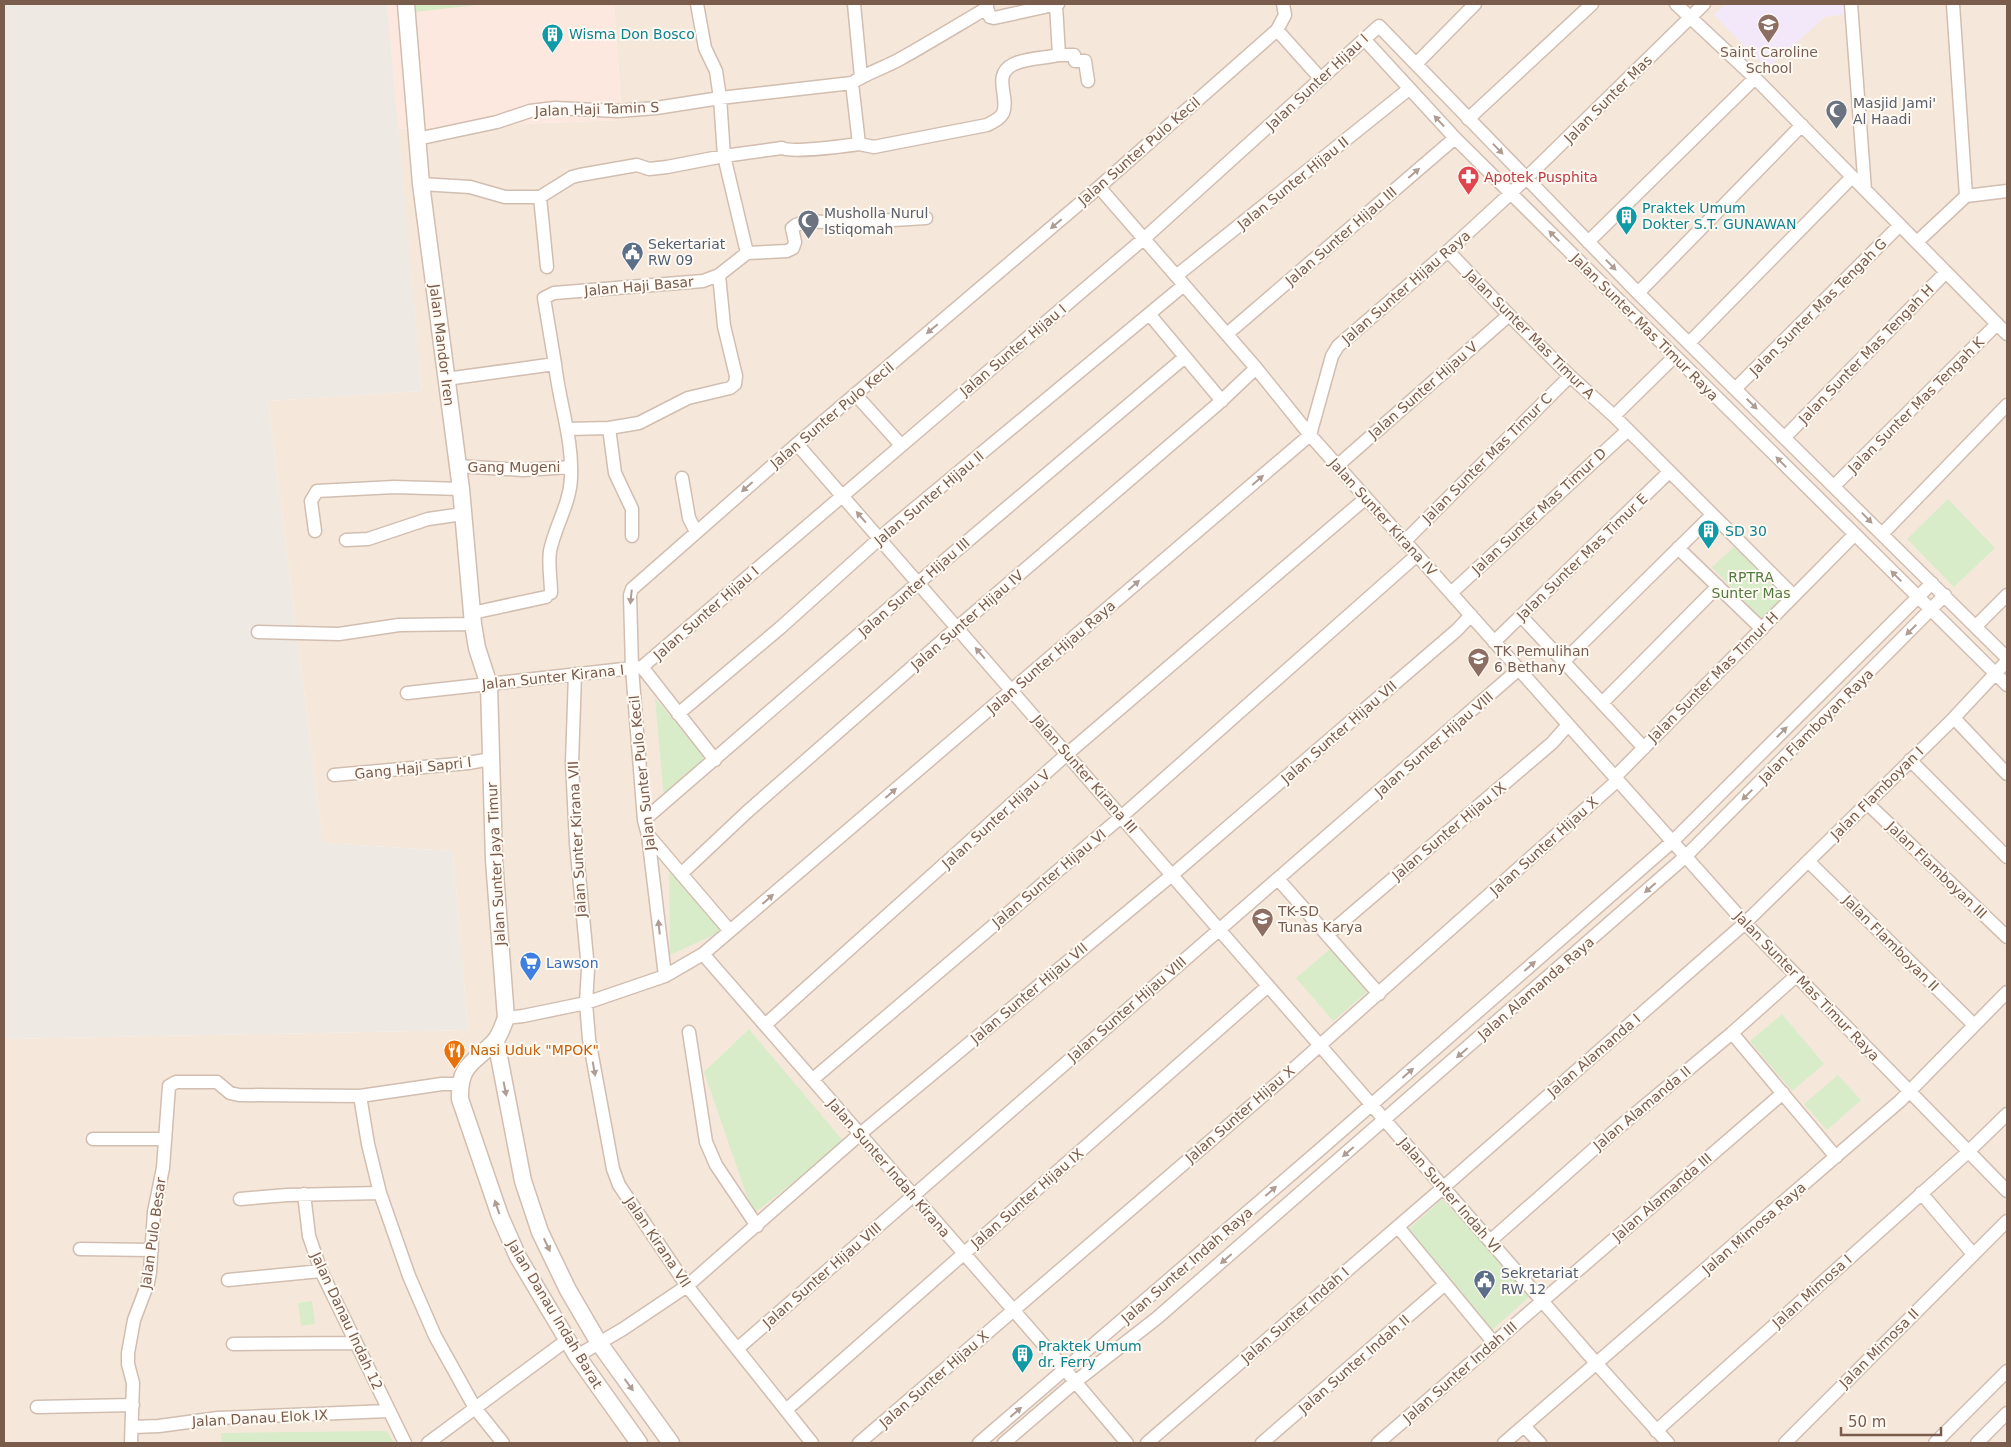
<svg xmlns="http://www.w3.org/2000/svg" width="2011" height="1447" viewBox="0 0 2011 1447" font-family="'DejaVu Sans',sans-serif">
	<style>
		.residential { fill: #f5e8da }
		.commercial { fill: #fde8e0 }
		.industrial { fill: #efe9e4 }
		.education { fill: #f3e8fa }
		.green { fill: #d8ecc9 }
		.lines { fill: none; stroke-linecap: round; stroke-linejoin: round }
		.minor-casing { stroke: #d1beb0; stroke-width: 15 }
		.tertiary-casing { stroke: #d1beb0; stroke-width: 19 }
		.minor { stroke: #fff; stroke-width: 12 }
		.tertiary { stroke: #fff; stroke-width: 16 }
		.oneway { fill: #af9d94 }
		.labels { text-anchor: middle; stroke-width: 4; stroke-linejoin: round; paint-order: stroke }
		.culture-label { font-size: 14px; fill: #0d838f; stroke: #fffaf3; text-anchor: start }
		.education-label { font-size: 14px; fill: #785e54; stroke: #fffaf3; text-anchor: start }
		.street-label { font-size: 14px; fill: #7a5c4d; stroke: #fffaf3 }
		.worship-label { font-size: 14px; fill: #5b616d; stroke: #fffaf3; text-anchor: start }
		.health-label { font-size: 14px; fill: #be3a42; stroke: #fffaf3; text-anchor: start }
		.service-label { font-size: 14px; fill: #4e5e75; stroke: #fffaf3; text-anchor: start }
		.park-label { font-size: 14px; fill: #537a41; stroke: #fffaf3 }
		.shop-label { font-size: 14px; fill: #366cbe; stroke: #fffaf3; text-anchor: start }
		.food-label { font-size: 14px; fill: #c56008; stroke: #fffaf3; text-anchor: start }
	</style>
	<rect width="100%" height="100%" fill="#fdf6ec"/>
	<path class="residential" d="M614,4h1393v1439h-2003v-404l464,-9 -15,-179 -130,-8 -55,-442 154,-10 -24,-262 224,-9z"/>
	<path class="commercial" d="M387,4h227l8,116 -224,9z"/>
	<path class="industrial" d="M4,4h383l35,387 -154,10 55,442 130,8 15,179 -464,9z"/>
	<path class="education" d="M1725,4h121l1,10 -22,3 -58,52 -53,-54z"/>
	<path class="green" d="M414,4h63v1l-62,7z
		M1948,499l47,49 -41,39 -47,-48z
		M1735,546l51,55 -22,21 -52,-55z
		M655,698l52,62 -43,39z
		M669,868l55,62 -54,25z
		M1330,949l37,43 -34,29 -37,-43z
		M1782,1014l42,50 -32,27 -42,-50z
		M749,1029l95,113 -91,72 -49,-142z
		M1838,1075l23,25 -34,30 -23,-26z
		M1442,1199l90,95 -41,37 -84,-100z
		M312,1301l3,23 -14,2 -3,-23z
		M387,1431l7,12h-172l-1,-10z"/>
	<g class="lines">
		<defs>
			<path id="minor" d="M854,4l7,73
				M1676,4l79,74 252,256
				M1851,4l14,186
				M1953,4l13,192
				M987,8l3,9 4,1 64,-14
				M1277,30l8,-15 -2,-11
				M1364,39l91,99 552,547
				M1059,55h15l1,6h10l3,20
				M1416,64l59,-60
				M852,83l7,61 15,3 10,-2 103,-20c6,-3 13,-6 16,-12 7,-16 -12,-38 11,-49 12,-6 32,-6 45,-9l-3,-50
				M1468,119l124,-115
				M417,139l80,-17 33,-11 25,-3 63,3 38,-3 64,-10 132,-15c14,-10 32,-15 48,-24 29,-16 58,-34 87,-51v-4
				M421,184l49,3 35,10h35l32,-20 8,-2 57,-10 12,4 18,-2 57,-11 58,-8c9,5 63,-2 77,-4
				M1099,187l157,181 54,67 435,488 262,268
				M540,197l7,70
				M1588,242l167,-164
				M1917,242l49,-46 41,-5
				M1448,251l61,64 61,61 44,40 180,180
				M747,253l40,-2 6,-3 2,-6 -3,-14 4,-3 11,-4 36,2 83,-5
				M1176,276l233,-187
				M1638,293l164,-168
				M1150,315l72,86
				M1227,334l228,-196
				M1689,343l163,-166
				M446,379l109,-15 -11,-66 10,-5 149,-12 16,-6 28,-22 -23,-97 -4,-58 -4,-27 -11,-23 -8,-44
				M1736,388l164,-163
				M855,394l46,51
				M1614,416l61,-60
				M609,428l6,45 17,36v27
				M568,429l41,-1 30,-5 49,-25 42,-10 5,-4 1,-8 -12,-50 -5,-51
				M1785,437l161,-165
				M797,444l799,919 72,80
				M457,466l66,4 48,-3
				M1337,466l172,-151
				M682,478l7,40 7,14
				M1835,485l162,-161
				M315,531l-4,-30 6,-10 77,-4 67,2
				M1882,534l125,-129
				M346,540l22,-1 60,-20 35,-5
				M1405,541l165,-165
				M1678,548l84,81
				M551,593c0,-13 -3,-29 -1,-42 5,-25 20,-47 21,-73 2,-39 -12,-76 -16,-114
				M1451,593l177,-163
				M472,613l74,-16
				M1521,616l123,132
				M1976,626l31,-31
				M258,632l81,2 60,-9 74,-1
				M1494,642l175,-170
				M1563,662l149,-147
				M642,667l506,-432 231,-209 259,267 369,365
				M575,674l-3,89 4,80 12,126 -2,34 3,36 24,130 6,16 68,101 125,157
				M407,693l235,-26 73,93
				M1602,703l116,-117
				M678,714l102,-86 110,-99 294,-244
				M1954,718l53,56
				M1910,760l97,97
				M334,775l134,-12 23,-4
				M1615,777l239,-242
				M1867,803l140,134
				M644,820l281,-243 260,-220
				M648,835l82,96
				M1808,861l166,164
				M681,874l66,-62 204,-179 268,-230 37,-35
				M1278,879l101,115
				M1327,935l225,-192 16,-18
				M703,954l353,405 71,84
				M665,976l-17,-141 -4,-15 -12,-152 -2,-73 2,-6 165,-145 302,-257 178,-157 44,49
				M506,1018l17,-2 63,-13 79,-27 38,-22 607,-519 22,-79 6,-10 110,-95 63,-58 193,-189
				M765,1025l302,-271 299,-256
				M689,1032l17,110 10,23 41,61
				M1732,1033l104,124
				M813,1079l308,-262 296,-262
				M360,1096l8,48 12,49 29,83 26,60 40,72 28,35
				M93,1139h71
				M1921,1193l52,61
				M304,1194l5,42 12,35 84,172
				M240,1199l47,-4 93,-2
				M1398,1227l96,116
				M1490,1241l122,-108 120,-100 64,-57
				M80,1249l72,1
				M228,1280l93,-9
				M233,1344l122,-1
				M737,1349l782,-680
				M577,1356l46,-27 64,-43 173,-152 312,-259 285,-245 14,-15
				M37,1407l96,-2
				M786,1410l482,-424
				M1524,1426l16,17
				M133,1427l26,-1 59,-8 170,-7
				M1656,1431l312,-279 39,-38
				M131,1443l2,-60 -5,-19v-11l6,-33 14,-37 2,-11 4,-60 9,-44 6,-82 7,-4h41l13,11 9,2 121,1 82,-12h18
				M428,1443l139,-103
				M859,1443l414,-356 345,-307
				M979,1443l344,-296 350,-306 259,-258
				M1004,1443l71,-61 82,-64 529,-462 259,-261
				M1147,1443l291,-251 307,-269 206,-202 56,-60
				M1262,1443l183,-159
				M1378,1443l405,-350
				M1504,1443l396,-342 107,-109
				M1785,1443l222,-222
				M1935,1443l72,-72
				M1977,1443l30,-30"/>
			<path id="tertiary" d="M406,4l15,180 40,305 12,135 4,24 12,37 5,175 12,158c-3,7 -6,18 -12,24 -21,22 -35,22 -34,57l40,117 18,41 59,99 62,87
				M496,1041l27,140 17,51 28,58 31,53 72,100"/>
		</defs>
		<use href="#minor" class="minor-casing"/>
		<use href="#tertiary" class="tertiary-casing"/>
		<use href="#minor" class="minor"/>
		<use href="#tertiary" class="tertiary"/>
	</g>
	<defs><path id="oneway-solid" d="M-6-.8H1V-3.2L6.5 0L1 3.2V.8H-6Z" transform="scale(1.25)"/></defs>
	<g class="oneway">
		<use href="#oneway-solid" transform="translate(1439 121) rotate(-133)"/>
		<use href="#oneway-solid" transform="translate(1498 149) rotate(46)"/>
		<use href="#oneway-solid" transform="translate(1414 173) rotate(-41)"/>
		<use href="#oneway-solid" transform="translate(1056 224) rotate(140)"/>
		<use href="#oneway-solid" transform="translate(1554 236) rotate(-135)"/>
		<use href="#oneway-solid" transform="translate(1611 265) rotate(46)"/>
		<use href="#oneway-solid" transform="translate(932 329) rotate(140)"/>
		<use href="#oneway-solid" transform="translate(1752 404) rotate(44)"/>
		<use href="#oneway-solid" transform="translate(1781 462) rotate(-135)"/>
		<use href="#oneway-solid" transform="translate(1258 480) rotate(-41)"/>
		<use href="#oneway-solid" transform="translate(747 487) rotate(139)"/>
		<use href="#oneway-solid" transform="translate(861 517) rotate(-131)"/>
		<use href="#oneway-solid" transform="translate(1867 518) rotate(46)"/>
		<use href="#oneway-solid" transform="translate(1896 576) rotate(-135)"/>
		<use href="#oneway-solid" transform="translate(1134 585) rotate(-41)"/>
		<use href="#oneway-solid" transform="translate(631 597) rotate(96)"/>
		<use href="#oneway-solid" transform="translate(1911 630) rotate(135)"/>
		<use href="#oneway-solid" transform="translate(980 653) rotate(-131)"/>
		<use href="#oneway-solid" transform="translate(1782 732) rotate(-45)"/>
		<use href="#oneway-solid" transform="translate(891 793) rotate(-41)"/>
		<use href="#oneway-solid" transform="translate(1747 795) rotate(135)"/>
		<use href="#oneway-solid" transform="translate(1650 888) rotate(139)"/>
		<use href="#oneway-solid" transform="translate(768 899) rotate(-41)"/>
		<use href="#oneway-solid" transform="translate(659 927) rotate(-96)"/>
		<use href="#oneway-solid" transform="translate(1530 966) rotate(-41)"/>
		<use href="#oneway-solid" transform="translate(1462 1053) rotate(139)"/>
		<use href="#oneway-solid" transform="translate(594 1069) rotate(80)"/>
		<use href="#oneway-solid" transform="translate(1408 1073) rotate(-41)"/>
		<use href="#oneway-solid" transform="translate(505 1089) rotate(79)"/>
		<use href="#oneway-solid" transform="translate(1348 1152) rotate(139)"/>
		<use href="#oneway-solid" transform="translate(1271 1191) rotate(-41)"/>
		<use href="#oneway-solid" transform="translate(497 1207) rotate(-109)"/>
		<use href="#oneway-solid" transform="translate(547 1245) rotate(65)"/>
		<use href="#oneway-solid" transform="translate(1226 1259) rotate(139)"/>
		<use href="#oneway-solid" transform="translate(629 1385) rotate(54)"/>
		<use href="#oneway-solid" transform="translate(1016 1412) rotate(-41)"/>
	</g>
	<defs>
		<symbol id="school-pin" viewBox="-11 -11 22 30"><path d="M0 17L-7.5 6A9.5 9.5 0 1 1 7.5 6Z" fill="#8d6e63" stroke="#fffaf3"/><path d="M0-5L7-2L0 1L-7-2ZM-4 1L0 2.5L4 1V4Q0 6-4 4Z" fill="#fff"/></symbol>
		<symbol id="building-pin" viewBox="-11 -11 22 30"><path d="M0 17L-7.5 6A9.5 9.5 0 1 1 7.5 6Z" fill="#0f9aa8" stroke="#fffaf3"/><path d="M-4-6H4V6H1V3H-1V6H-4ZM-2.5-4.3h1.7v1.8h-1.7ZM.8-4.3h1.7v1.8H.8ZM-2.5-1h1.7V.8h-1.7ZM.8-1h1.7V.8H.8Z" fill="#fff"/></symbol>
		<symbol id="mosque-pin" viewBox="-11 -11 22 30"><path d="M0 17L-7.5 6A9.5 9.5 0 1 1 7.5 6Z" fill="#6b7280" stroke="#fffaf3"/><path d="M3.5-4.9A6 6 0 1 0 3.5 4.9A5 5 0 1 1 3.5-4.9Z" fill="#fff"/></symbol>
		<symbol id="pharmacy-pin" viewBox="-11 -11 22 30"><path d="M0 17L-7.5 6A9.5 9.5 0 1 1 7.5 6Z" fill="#e0444e" stroke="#fffaf3"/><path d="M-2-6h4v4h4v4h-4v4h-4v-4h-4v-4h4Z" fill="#fff"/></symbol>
		<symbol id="civic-pin" viewBox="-11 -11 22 30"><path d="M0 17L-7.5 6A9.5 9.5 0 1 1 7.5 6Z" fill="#5c6f8a" stroke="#fffaf3"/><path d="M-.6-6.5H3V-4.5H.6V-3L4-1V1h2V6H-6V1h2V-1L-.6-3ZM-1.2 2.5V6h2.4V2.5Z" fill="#fff"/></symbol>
		<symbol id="supermarket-pin" viewBox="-11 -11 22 30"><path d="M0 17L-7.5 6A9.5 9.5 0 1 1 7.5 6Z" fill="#3f7fe0" stroke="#fffaf3"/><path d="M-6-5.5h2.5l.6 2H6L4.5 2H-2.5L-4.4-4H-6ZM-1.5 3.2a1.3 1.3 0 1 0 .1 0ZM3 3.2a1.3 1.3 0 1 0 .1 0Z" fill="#fff"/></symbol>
		<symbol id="restaurant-pin" viewBox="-11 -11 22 30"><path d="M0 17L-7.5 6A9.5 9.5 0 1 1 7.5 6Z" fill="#e8710a" stroke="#fffaf3"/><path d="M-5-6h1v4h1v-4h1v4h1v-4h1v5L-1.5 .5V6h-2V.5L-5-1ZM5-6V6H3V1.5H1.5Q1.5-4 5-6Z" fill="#fff"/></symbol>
	</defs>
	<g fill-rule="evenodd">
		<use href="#school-pin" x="1756" y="12" width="25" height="34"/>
		<use href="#building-pin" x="540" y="22" width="25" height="34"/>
		<use href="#mosque-pin" x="1824" y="98" width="25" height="34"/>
		<use href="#pharmacy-pin" x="1456" y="164" width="25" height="34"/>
		<use href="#building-pin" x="1614" y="204" width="25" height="34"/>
		<use href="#mosque-pin" x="796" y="208" width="25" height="34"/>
		<use href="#civic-pin" x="620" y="240" width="25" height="34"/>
		<use href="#building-pin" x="1696" y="518" width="25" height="34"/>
		<use href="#school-pin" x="1466" y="646" width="25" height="34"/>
		<use href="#school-pin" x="1250" y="906" width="25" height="34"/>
		<use href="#supermarket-pin" x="518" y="950" width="25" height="34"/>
		<use href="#restaurant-pin" x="442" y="1038" width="25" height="34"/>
		<use href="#civic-pin" x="1472" y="1268" width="25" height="34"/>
		<use href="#building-pin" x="1010" y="1342" width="25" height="34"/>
	</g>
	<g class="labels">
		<g class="culture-label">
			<text x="569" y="39">Wisma Don Bosco</text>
			<text x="1642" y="213">Praktek Umum<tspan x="1642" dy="16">Dokter S.T. GUNAWAN</tspan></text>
			<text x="1725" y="536">SD 30</text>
			<text x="1038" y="1351">Praktek Umum<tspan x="1038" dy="16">dr. Ferry</tspan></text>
		</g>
		<g class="education-label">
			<text x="1769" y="57" text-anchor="middle">Saint Caroline<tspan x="1769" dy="16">School</tspan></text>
			<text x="1494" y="656">TK Pemulihan<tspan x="1494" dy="16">6 Bethany</tspan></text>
			<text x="1278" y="916">TK-SD<tspan x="1278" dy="16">Tunas Karya</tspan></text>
		</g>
		<g class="street-label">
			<text transform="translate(1317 82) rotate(-43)" y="5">Jalan Sunter Hijau I</text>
			<text transform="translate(1608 99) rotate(-45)" y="5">Jalan Sunter Mas</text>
			<text transform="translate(597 109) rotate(-2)" y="5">Jalan Haji Tamin S</text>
			<text transform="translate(1139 151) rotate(-41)" y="5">Jalan Sunter Pulo Kecil</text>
			<text transform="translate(1293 183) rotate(-39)" y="5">Jalan Sunter Hijau II</text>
			<text transform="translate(1341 236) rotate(-41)" y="5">Jalan Sunter Hijau III</text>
			<text transform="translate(639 286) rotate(-5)" y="5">Jalan Haji Basar</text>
			<text transform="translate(1406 287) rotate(-41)" y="5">Jalan Sunter Hijau Raya</text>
			<text transform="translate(1818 307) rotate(-45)" y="5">Jalan Sunter Mas Tengah G</text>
			<text transform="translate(1645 327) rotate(45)" y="5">Jalan Sunter Mas Timur Raya</text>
			<text transform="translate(1530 334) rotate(45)" y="5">Jalan Sunter Mas Timur A</text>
			<text transform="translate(442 345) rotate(83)" y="5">Jalan Mandor Iren</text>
			<text transform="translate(1013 350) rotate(-40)" y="5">Jalan Sunter Hijau I</text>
			<text transform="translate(1866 354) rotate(-46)" y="5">Jalan Sunter Mas Tengah H</text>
			<text transform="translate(1423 390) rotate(-41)" y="5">Jalan Sunter Hijau V</text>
			<text transform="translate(1916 405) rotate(-45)" y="5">Jalan Sunter Mas Tengah K</text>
			<text transform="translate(832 415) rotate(-40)" y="5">Jalan Sunter Pulo Kecil</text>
			<text transform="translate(1487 458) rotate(-45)" y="5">Jalan Sunter Mas Timur C</text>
			<text x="514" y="472">Gang Mugeni</text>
			<text transform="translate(929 498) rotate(-40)" y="5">Jalan Sunter Hijau II</text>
			<text transform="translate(1539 511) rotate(-43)" y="5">Jalan Sunter Mas Timur D</text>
			<text transform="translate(1383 517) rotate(48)" y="5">Jalan Sunter Kirana IV</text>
			<text transform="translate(1582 557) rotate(-44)" y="5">Jalan Sunter Mas Timur E</text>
			<text transform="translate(914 587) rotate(-41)" y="5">Jalan Sunter Hijau III</text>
			<text transform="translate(706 613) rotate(-41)" y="5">Jalan Sunter Hijau I</text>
			<text transform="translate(967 620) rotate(-41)" y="5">Jalan Sunter Hijau IV</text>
			<text transform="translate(1051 657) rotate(-41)" y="5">Jalan Sunter Hijau Raya</text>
			<text transform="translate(553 677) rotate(-6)" y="5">Jalan Sunter Kirana I</text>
			<text transform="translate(1713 677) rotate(-45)" y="5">Jalan Sunter Mas Timur H</text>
			<text transform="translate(1816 726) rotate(-45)" y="5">Jalan Flamboyan Raya</text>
			<text transform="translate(1339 732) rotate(-41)" y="5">Jalan Sunter Hijau VII</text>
			<text transform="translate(1434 744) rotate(-41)" y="5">Jalan Sunter Hijau VIII</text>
			<text transform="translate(413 768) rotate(-6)" y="5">Gang Haji Sapri I</text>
			<text transform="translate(642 773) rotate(-96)" y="5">Jalan Sunter Pulo Kecil</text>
			<text transform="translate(1085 774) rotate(49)" y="5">Jalan Sunter Kirana III</text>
			<text transform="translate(1877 793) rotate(-45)" y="5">Jalan Flamboyan I</text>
			<text transform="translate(996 819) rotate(-42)" y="5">Jalan Sunter Hijau V</text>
			<text transform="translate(1449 831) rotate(-40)" y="5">Jalan Sunter Hijau IX</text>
			<text transform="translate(577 839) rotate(-93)" y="5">Jalan Sunter Kirana VII</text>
			<text transform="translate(1544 846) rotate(-42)" y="5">Jalan Sunter Hijau X</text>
			<text transform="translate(496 864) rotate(-93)" y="5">Jalan Sunter Jaya Timur</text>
			<text transform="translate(1937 870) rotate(44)" y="5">Jalan Flamboyan III</text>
			<text transform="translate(1049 878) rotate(-40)" y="5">Jalan Sunter Hijau VI</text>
			<text transform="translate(1891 943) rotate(45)" y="5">Jalan Flamboyan II</text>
			<text transform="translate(1807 986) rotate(46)" y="5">Jalan Sunter Mas Timur Raya</text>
			<text transform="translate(1536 988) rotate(-41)" y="5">Jalan Alamanda Raya</text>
			<text transform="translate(1029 993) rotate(-40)" y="5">Jalan Sunter Hijau VII</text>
			<text transform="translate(1127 1009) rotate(-41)" y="5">Jalan Sunter Hijau VIII</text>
			<text transform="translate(1594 1055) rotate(-41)" y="5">Jalan Alamanda I</text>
			<text transform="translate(1642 1108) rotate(-40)" y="5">Jalan Alamanda II</text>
			<text transform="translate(1240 1114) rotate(-41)" y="5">Jalan Sunter Hijau X</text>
			<text transform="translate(889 1168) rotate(49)" y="5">Jalan Sunter Indah Kirana</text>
			<text transform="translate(1450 1195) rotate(49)" y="5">Jalan Sunter Indah VI</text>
			<text transform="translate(1662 1197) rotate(-41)" y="5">Jalan Alamanda III</text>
			<text transform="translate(1027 1198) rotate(-41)" y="5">Jalan Sunter Hijau IX</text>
			<text transform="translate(1754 1228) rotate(-41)" y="5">Jalan Mimosa Raya</text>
			<text transform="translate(153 1233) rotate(-82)" y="5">Jalan Pulo Besar</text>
			<text transform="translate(658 1242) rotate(56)" y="5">Jalan Kirana VII</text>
			<text transform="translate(1187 1265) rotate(-41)" y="5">Jalan Sunter Indah Raya</text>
			<text transform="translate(822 1275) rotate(-41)" y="5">Jalan Sunter Hijau VIII</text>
			<text transform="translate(1812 1291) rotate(-42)" y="5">Jalan Mimosa I</text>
			<text transform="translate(555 1314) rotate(59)" y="5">Jalan Danau Indah Barat</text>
			<text transform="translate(1295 1315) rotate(-41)" y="5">Jalan Sunter Indah I</text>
			<text transform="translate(347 1321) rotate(65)" y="5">Jalan Danau Indah 12</text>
			<text transform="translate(1879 1348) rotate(-45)" y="5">Jalan Mimosa II</text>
			<text transform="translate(1354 1364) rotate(-41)" y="5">Jalan Sunter Indah II</text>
			<text transform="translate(1460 1372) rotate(-41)" y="5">Jalan Sunter Indah III</text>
			<text transform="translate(934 1379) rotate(-41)" y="5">Jalan Sunter Hijau X</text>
			<text transform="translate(260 1418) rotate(-3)" y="5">Jalan Danau Elok IX</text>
		</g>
		<g class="worship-label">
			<text x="1853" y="108">Masjid Jami'<tspan x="1853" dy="16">Al Haadi</tspan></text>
			<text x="824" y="218">Musholla Nurul<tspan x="824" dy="16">Istiqomah</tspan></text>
		</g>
		<g class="health-label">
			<text x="1484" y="182">Apotek Pusphita</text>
		</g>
		<g class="service-label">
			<text x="648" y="249">Sekertariat<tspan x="648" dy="16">RW 09</tspan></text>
			<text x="1501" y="1278">Sekretariat<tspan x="1501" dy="16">RW 12</tspan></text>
		</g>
		<g class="park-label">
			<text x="1751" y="582">RPTRA<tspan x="1751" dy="16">Sunter Mas</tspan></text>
		</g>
		<g class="shop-label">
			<text x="546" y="968">Lawson</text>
		</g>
		<g class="food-label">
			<text x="470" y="1055">Nasi Uduk "MPOK"</text>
		</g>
	</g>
	<rect width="2011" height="1447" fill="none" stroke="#7a5c4d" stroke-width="10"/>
	<path d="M1841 1427v8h100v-8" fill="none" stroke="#7a5c4d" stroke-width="2.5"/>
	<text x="1848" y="1427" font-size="15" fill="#7a5c4d" stroke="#fffaf3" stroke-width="4" paint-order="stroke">50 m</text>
</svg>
